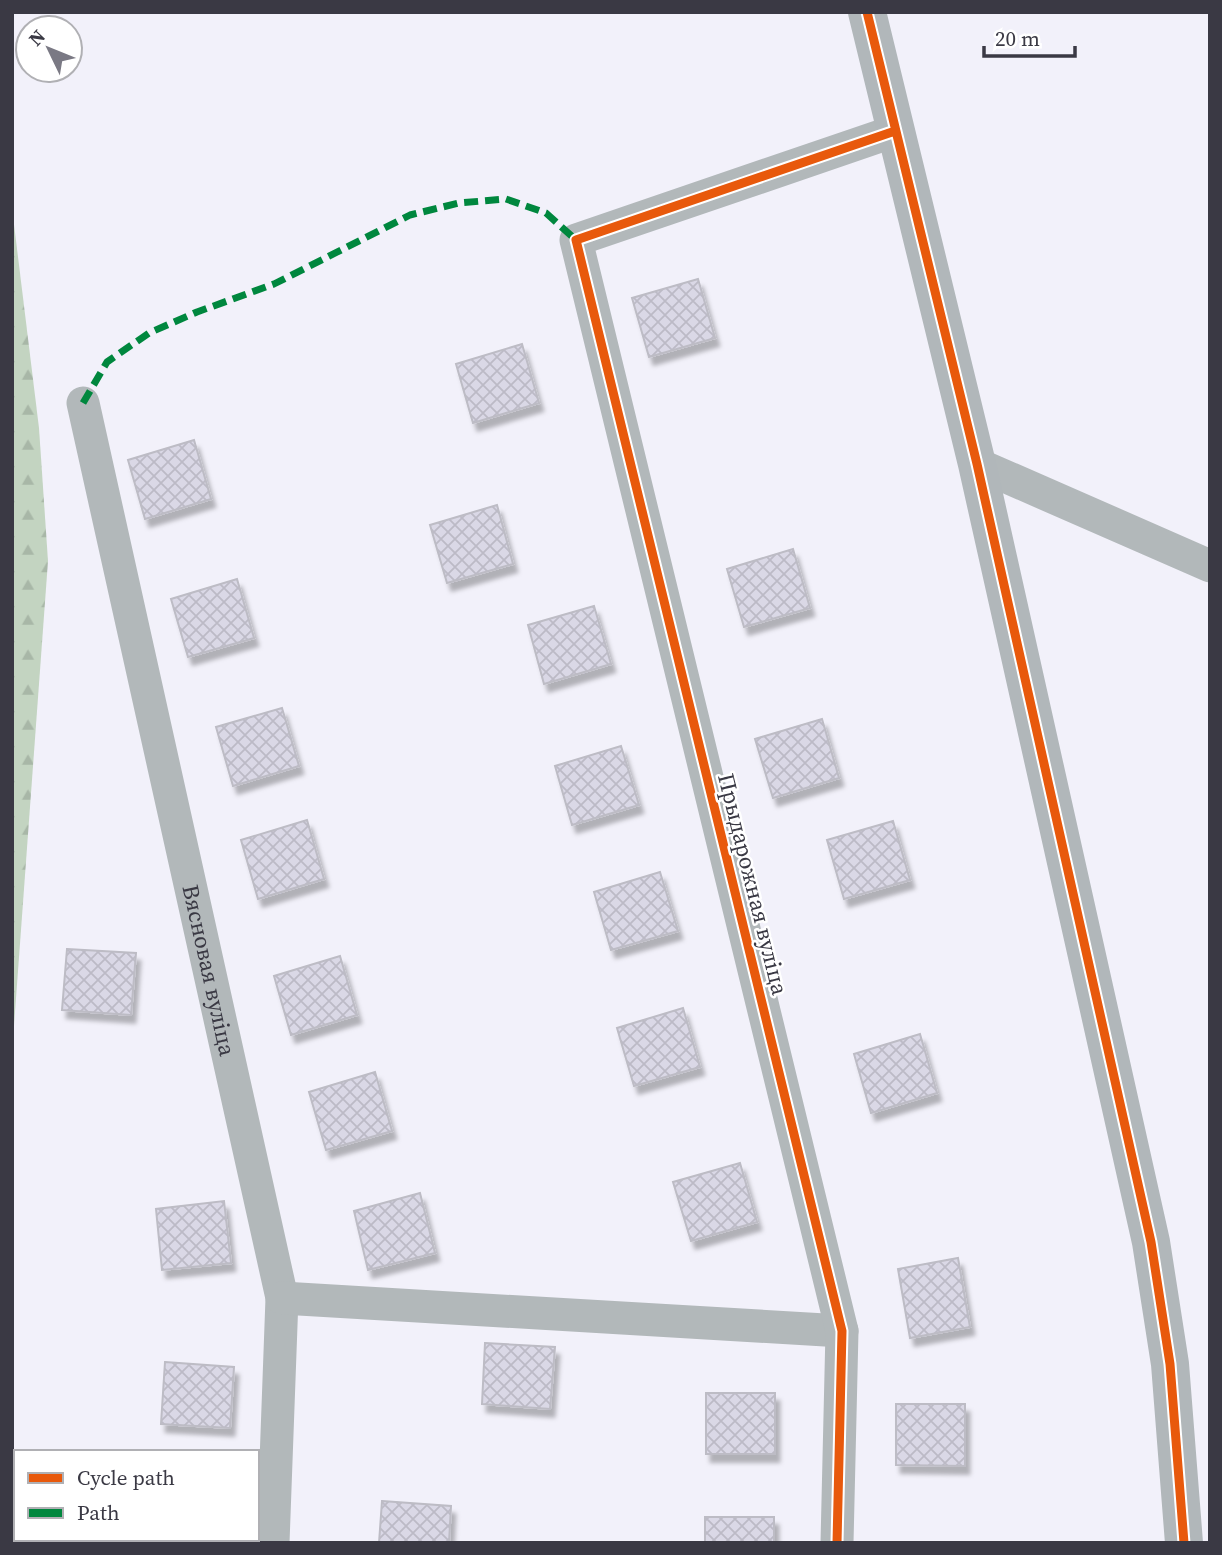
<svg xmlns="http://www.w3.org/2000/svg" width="1222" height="1555" viewBox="0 0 1222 1555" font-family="'Source Serif 4',serif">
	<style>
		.forest { fill: url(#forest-firs) }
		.building { fill: url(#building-cross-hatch); stroke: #bdbcc5; stroke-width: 2; filter: url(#shadow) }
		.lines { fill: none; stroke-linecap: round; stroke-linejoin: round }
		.street { stroke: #b2b8ba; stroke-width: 33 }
		.secondary { stroke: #b1b7ba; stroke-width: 38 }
		.quiet { stroke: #00873e; stroke-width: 7; stroke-dasharray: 14 7; stroke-linecap: butt }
		.cycleway-casing { stroke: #fff; stroke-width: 13 }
		.cycleway { stroke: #e8590c; stroke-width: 9 }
		.labels { text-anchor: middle; stroke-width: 5; stroke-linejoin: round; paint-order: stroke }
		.street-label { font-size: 23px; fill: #3a3944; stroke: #fff }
	</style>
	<defs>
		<pattern id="forest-firs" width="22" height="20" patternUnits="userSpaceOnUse" patternTransform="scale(1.75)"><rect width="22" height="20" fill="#c3d4c1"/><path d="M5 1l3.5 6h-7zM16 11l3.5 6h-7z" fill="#a8b7a7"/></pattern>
		<pattern id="building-cross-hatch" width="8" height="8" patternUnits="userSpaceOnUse" patternTransform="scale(1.75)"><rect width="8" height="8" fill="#dad8e6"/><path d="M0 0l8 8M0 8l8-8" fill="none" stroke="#bcbac6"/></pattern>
		<filter id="shadow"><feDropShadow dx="4.5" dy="8" stdDeviation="2" flood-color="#0004"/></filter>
	</defs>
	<rect width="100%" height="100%" fill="#f2f1fa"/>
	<path class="forest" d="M12,208l27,220 9,133 -36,492z"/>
	<path class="building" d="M698,279l17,59 -66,19 -17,-59z
		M522,344l17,59 -66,20 -17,-59z
		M194,440l17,59 -66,20 -17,-59z
		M497,505l16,59 -66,19 -17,-58z
		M793,549l17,59 -66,19 -17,-58z
		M237,579l17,59 -66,19 -17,-58z
		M594,606l17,58 -67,20 -16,-59z
		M282,708l17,58 -66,20 -17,-59z
		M822,719l17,59 -66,20 -18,-59z
		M621,746l18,59 -67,20 -17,-59z
		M307,820l17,59 -66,20 -17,-59z
		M893,821l17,59 -66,19 -17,-59z
		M660,872l18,59 -67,19 -17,-58z
		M67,949l69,4 -5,62 -69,-5z
		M340,956l17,59 -66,20 -17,-59z
		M683,1008l17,59 -66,19 -17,-58z
		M920,1034l17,59 -66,20 -17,-59z
		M375,1072l17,59 -66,19 -17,-58z
		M740,1163l17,59 -66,19 -18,-59z
		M420,1193l15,60 -67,17 -14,-59z
		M224,1201l7,62 -69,7 -6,-61z
		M958,1258l12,69 -60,11 -12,-69z
		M485,1343l70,4 -5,62 -68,-5z
		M165,1362l69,5 -4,61 -69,-4z
		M706,1393h69v61h-69z
		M896,1404h69v62l-69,-1z
		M382,1501l69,5 -2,37h-70z
		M705,1517h69v26h-69z
		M149,1539h69v4h-69z"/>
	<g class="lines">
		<g class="street">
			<path id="s1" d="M83,403l199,895 -9,245"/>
			<path d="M977,464l233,102"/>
			<path d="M282,1298l560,33"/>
			<path d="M837,1543l5,-212 -266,-1091 319,-109"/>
		</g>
		<path class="secondary" d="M867,12l110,452 174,778 19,122 14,179"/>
		<path class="quiet" d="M83,403l24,-41 42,-29 48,-21 77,-28 136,-69 49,-12 47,-4 40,14 30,27"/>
		<defs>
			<path id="cycleway" d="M867,12l110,452 174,778 19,122 14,179
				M837,1543l5,-212 -266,-1091 319,-109"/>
		</defs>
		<use href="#cycleway" class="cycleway-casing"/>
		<use href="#cycleway" class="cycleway"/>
	</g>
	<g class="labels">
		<g class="street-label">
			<text transform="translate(753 884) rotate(76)" y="8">Прыдарожная вуліца</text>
			<text dy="8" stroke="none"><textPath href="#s1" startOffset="581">Вясновая вуліца</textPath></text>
		</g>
	</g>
	<rect width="1222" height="1555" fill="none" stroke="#3a3944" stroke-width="28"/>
	<rect x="14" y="1450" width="245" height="91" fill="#ffffff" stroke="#b0b0b4" stroke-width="2"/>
	<rect x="28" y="1473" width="35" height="10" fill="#e8590c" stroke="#b0b0b4" stroke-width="2"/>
	<text x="77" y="1485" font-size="21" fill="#3a3944">Cycle path</text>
	<rect x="28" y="1508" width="35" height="10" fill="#00873e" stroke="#b0b0b4" stroke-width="2"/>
	<text x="77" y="1520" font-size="21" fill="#3a3944">Path</text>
	<g transform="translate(49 49) rotate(313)"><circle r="33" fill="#ffffff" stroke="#b0b0b4" stroke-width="2"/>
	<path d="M0-5L12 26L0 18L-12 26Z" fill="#7a7984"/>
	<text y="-10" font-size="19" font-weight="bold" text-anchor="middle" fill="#3a3944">N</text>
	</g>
	<path d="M984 46v10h91v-10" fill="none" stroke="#3a3944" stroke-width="3.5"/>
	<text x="995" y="46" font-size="21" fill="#3a3944" stroke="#ffffff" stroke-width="5" paint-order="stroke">20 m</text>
</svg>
